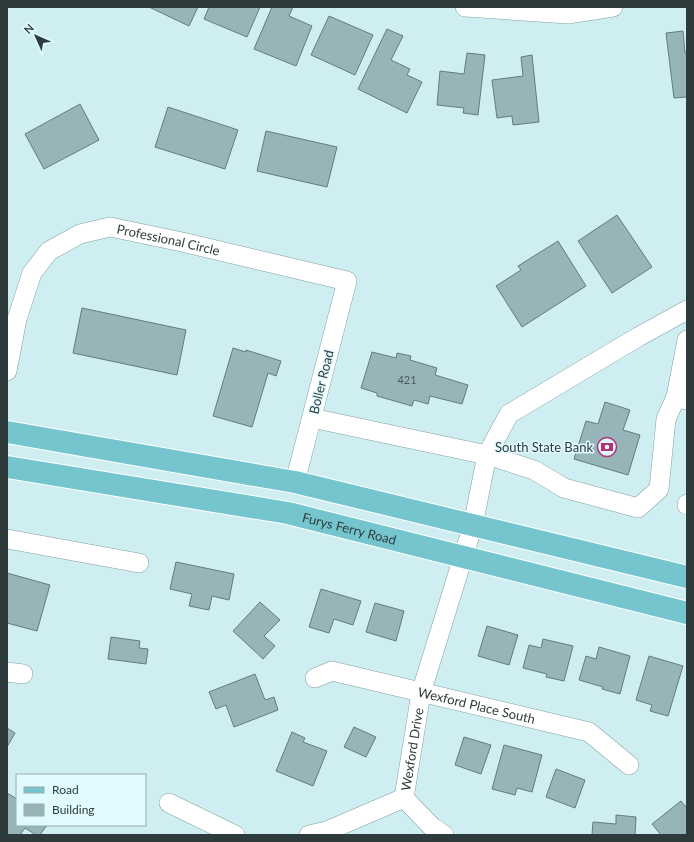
<svg xmlns="http://www.w3.org/2000/svg" width="694" height="842" viewBox="0 0 694 842" font-family="Lato,sans-serif">
	<style>
		.building { fill: #97b5b9; stroke: #607c80 }
		.lines { fill: none; stroke-linecap: round; stroke-linejoin: round }
		.minor-casing { stroke: #82a0a4; stroke-width: 20 }
		.major-casing { stroke: #fff; stroke-width: 24 }
		.minor { stroke: #fff; stroke-width: 19 }
		.major { stroke: #75c5ce; stroke-width: 22 }
		.labels { text-anchor: middle; stroke-width: 3; stroke-linejoin: round; paint-order: stroke }
		.number-label { font-size: 11px; fill: #485a5b }
		.street-label { font-size: 13px; fill: #2e3b3c; stroke: #e1fafe }
		.poi-label { font-size: 13px; fill: #2e3b3c; stroke: #e1fafe; text-anchor: end }
	</style>
	<rect width="100%" height="100%" fill="#ceeef2"/>
	<path class="building" d="M149,7h49l-9,19z
		M209,7h51l-13,30 -43,-18z
		M272,7h21l-4,9 23,10 -16,40 -42,-17z
		M329,16l44,19 -18,40 -44,-20z
		M387,29l16,7 -12,24 19,9 -3,6 15,7 -15,31 -49,-24z
		M683,31l2,22h2v44l-13,1 -8,-65z
		M467,53l18,2 -7,60 -15,-2 1,-5 -27,-3 3,-34 24,3z
		M532,55l7,67 -26,3 -1,-9 -15,2 -5,-38 31,-4 -2,-19z
		M80,104l19,36 -55,29 -19,-35z
		M168,107l70,23 -13,39 -70,-22z
		M266,131l71,16 -10,40 -70,-16z
		M617,215l35,52 -40,26 -34,-52z
		M558,241l28,45 -64,41 -26,-41 25,-16 -3,-4z
		M82,308l104,22 -9,45 -104,-22z
		M233,348l13,4v-2l35,11 -5,15 -8,-3 -16,54 -39,-11z
		M372,352l24,6 1,-5 14,3 -1,4 27,8 -2,7 33,10 -6,19 -32,-8 -2,8 -14,-4 -2,6 -35,-10v-3l-16,-5z
		M605,402l25,8 -7,20 17,5 -12,40 -54,-16 12,-38 12,3z
		M176,562l58,12 -5,26 -17,-4 -3,14 -20,-4 3,-12 -22,-5z
		M7,573l43,12 -13,46 -30,-8z
		M321,589l40,12 -8,24 -19,-6 -5,14 -20,-6z
		M260,602l20,18 -16,16 11,10 -12,13 -30,-28z
		M375,603l29,8 -8,30 -30,-9z
		M487,626l31,9 -9,30 -31,-9z
		M111,637l29,4 -1,7 9,1 -2,15 -38,-5z
		M543,639l30,7 -9,35 -18,-4 1,-3 -24,-6 6,-23 12,3z
		M599,647l31,9 -10,38 -18,-5 1,-2 -24,-7 7,-24 10,3z
		M649,656l34,10 -15,50 -18,-5 2,-6 -16,-5z
		M255,674l10,26 9,-3 4,13 -44,17 -8,-22 -10,4 -7,-17z
		M354,727l22,10 -10,20 -22,-10z
		M7,728l8,5 -8,14z
		M292,732l13,6 -2,4 24,9 -14,35 -37,-15z
		M464,737l27,8 -10,29 -26,-9z
		M504,745l38,10 -10,37 -15,-4 -2,7 -23,-6z
		M556,769l29,11 -10,28 -29,-11z
		M7,793l10,6v26h30l-7,10h-4l-11,-7 -5,7h-13z
		M681,801l5,6 1,-1v29h-26l-9,-11z
		M616,815l20,2 -1,18h-43l1,-13 23,2z"/>
	<g class="lines">
		<defs>
			<g id="minor">
				<path d="M465,7l103,7 45,-7"/>
				<path id="s1" d="M7,371l10,-52 15,-46 17,-22 31,-17 30,-7 72,15 165,39 -52,201"/>
				<path d="M676,397l11,-57"/>
				<path d="M312,418l175,37 47,15 30,18 74,20 21,-19 7,-70 10,-22 11,3"/>
				<path d="M687,504v1"/>
				<path d="M7,539l132,24"/>
				<path d="M7,672l16,2"/>
				<path id="s2" d="M315,678l17,-7 257,61 40,33"/>
				<path d="M169,803l66,32"/>
				<path d="M309,835l18,-4 77,-33"/>
				<path id="s3" d="M444,835l-12,-8 -28,-29 17,-105 52,-168 14,-70 22,-41 129,-77 49,-27"/>
			</g>
			<g id="major">
				<path d="M7,432l288,50 392,95"/>
				<path id="s4" d="M7,467l281,46 399,100"/>
			</g>
		</defs>
		<use href="#minor" class="minor-casing"/>
		<use href="#major" class="major-casing"/>
		<use href="#minor" class="minor"/>
		<use href="#major" class="major"/>
	</g>
	<defs>
		<symbol id="bank-ring" viewBox="-11 -11 22 22"><circle r="9.5" fill="#e1fafe" stroke="#b4327c" stroke-width="1.5"/><path d="M-6-4H6V4H-6ZM0-2.3a2.3 2.3 0 1 0 0 4.6a2.3 2.3 0 1 0 0-4.6Z" fill="#b4327c"/></symbol>
	</defs>
	<g fill-rule="evenodd">
		<use href="#bank-ring" x="596" y="436" width="22" height="22"/>
	</g>
	<g class="labels">
		<g class="number-label">
			<text x="407" y="384">421</text>
		</g>
		<g class="street-label">
			<text dy="5" stroke="none"><textPath href="#s1" startOffset="255">Professional Circle</textPath></text>
			<text transform="translate(321 382) rotate(-76)" y="5">Boller Road</text>
			<text dy="5" stroke="none"><textPath href="#s4" startOffset="348">Furys Ferry Road</textPath></text>
			<text dy="5" stroke="none"><textPath href="#s2" startOffset="167">Wexford Place South</textPath></text>
			<text dy="5" stroke="none"><textPath href="#s3" startOffset="104">Wexford Drive</textPath></text>
		</g>
		<g class="poi-label">
			<text x="593" y="452">South State Bank</text>
		</g>
	</g>
	<rect width="694" height="842" fill="none" stroke="#2e3b3c" stroke-width="16"/>
	<rect x="16" y="774" width="130" height="52" fill="#e1fafe" stroke="#99aeb0"/>
	<rect x="24" y="787" width="20" height="6" fill="#75c5ce" stroke="#99aeb0"/>
	<text x="52" y="794" font-size="12" fill="#2e3b3c">Road</text>
	<rect x="24" y="804" width="20" height="12" fill="#97b5b9" stroke="#99aeb0"/>
	<text x="52" y="814" font-size="12" fill="#2e3b3c">Building</text>
	<g transform="translate(36 36) rotate(315)" stroke="#e1fafe" stroke-width="3" paint-order="stroke">
	<path d="M0-3L7 15L0 10L-7 15Z" fill="#2e3b3c"/>
	<text y="-6" font-size="11" font-weight="bold" text-anchor="middle" fill="#2e3b3c">N</text>
	</g>
</svg>
